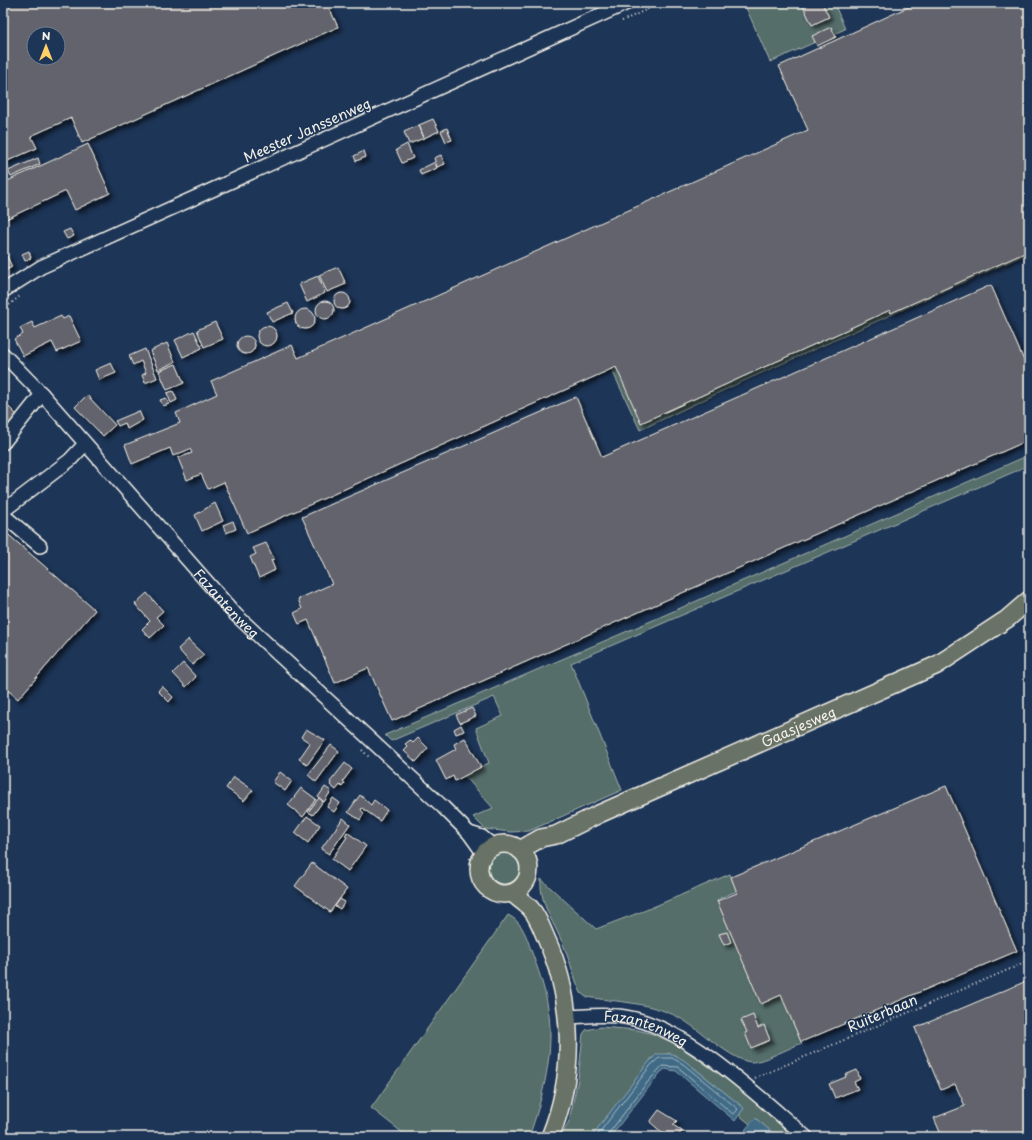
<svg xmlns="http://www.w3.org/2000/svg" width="1032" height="1140" font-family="'Playpen Sans',sans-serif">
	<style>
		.green { fill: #556e6b; stroke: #a4b0aa }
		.water { fill: #406b86; stroke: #88a1ad }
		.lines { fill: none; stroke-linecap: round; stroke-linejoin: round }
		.shore { stroke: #acbbc1; stroke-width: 1 }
		.building { fill: #62646c; stroke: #f4f1e8; fill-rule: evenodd; filter: url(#shadow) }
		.minor-casing { stroke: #f4f1e8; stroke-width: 16 }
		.major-casing { stroke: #f4f1e8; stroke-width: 20 }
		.path { stroke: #f4f1e8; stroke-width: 2; stroke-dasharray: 1 3; stroke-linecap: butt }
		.minor { stroke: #1d3557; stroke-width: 13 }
		.major { stroke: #687266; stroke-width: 17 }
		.labels { text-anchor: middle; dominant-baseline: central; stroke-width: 3; stroke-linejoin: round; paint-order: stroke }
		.street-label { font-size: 14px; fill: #f4f1e8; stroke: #1d3557 }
	</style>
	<defs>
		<filter id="shadow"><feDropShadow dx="3.5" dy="3.5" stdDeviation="2" flood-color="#0009"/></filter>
	</defs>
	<rect width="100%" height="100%" fill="#1d3557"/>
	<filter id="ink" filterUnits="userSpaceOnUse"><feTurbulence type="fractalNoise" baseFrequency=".025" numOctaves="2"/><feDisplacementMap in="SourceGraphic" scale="8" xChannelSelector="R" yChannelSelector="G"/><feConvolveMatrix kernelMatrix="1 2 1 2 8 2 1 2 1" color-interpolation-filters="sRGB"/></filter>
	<g filter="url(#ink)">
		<path class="green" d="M744,3h90l11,26 -75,33z
			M1029,241v12l-292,131 -97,46 -29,-62z
			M1029,455v10l-13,6 -445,192 51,127 -93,41 -18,1 -26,-3 -12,-12 20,-9 -30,-34 26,-11 -13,-35 27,-12 -9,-19 -103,44 -6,-6 266,-114z
			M488 868a16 16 0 1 1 32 0a16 16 0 1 1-32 0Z
			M730,874l7,17 -17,7 43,103 19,-7 20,49c-11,4 -41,20 -51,19 -19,-1 -54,-35 -73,-45 -29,-15 -61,-15 -92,-20l-5,-4c-6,-12 -9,-26 -14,-38 -8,-26 -28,-48 -26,-76l55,50 50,-19z
			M508,915c14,6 19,23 23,35 7,19 14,38 17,58 7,43 -5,89 -19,129h-121l-37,-29z
			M601,1027l36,3 16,4 23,10 55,38 68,55h-21l-23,-19 -5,6 -11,-9 5,-7 -51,-41 -23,-14 -18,5 -61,79h-30l8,-16 9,-42 5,-45 3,-4z"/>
		<path class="water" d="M657,1054h16l12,7 59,47 -9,13 -59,-50 -11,-2 -5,4 -50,64h-19l57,-74z
			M755,1118l23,19h-25l-8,-7z"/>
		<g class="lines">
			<path class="shore" d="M596,1137l55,-72 8,-7h13l11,6 55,45 -3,4 -2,1 -55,-47 -16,-1 -16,18 -37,49 -1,4"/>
		</g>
		<path class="building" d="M3,3h324l11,24 -256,116 -11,-25 -40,18 6,12 -34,15zM34,34h24v24h-24z
			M811,3h11l7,14 -17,8 -9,-19z
			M917,3h112v248l-138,62 -1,-3 -249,113 -25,-56 -369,166 -23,-51 -16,7 -7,-15 -14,6 -9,-22 14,-5 -2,-4 -17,7 -3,-8 -38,16 -7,-19 55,-22 -4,-10 41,-19 -6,-13 81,-36 6,13 510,-228 -29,-64z
			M831,27l5,10 -19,9 -5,-10z
			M433,119l6,12 -15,7 -5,-13z
			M419,125l5,13 -15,6 -5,-12z
			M447,128l5,12 -6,2 -5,-11z
			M88,144l22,49 -35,17 -9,-19 -62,29 -1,-37z
			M407,144l6,14 -11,5 -6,-13z
			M364,151l2,6 -10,4 -2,-5z
			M441,155l4,9 -8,3 -3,-9z
			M38,158l2,6 -29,13 -3,-6z
			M435,162l2,6 -16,7 -2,-5z
			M70,229l4,7 -7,3 -4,-7z
			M29,251l2,7 -6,3 -3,-7z
			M6,254l6,13 -8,4 -1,-16z
			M338,267l8,17 -19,8 -8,-17z
			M318,276l7,17 -18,9 -8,-18z
			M991,285l38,87v68l-637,281 -24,-53 -33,15 -27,-63 -9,4 -5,-11 8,-4 -4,-10 34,-15 -30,-67 274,-120 26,60z
			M334 301a8 8 0 1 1 16 0a8 8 0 1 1-16 0Z
			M316 310a9 9 0 1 1 18 0a9 9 0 1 1-18 0Z
			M288,303l5,10 -21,9 -5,-10z
			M295 319a10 10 0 1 1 20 0a10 10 0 1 1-20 0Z
			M61,316l2,3 6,-3 12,25 -24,11 -5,-10 -29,14 -9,-17 9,-5 -3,-6 12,-6 3,6z
			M215,322l8,17 -19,8 -7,-17z
			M257 336a10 10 0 1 1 20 0a10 10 0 1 1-20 0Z
			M194,331l8,17 -19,9 -8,-17z
			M237 345a9 9 0 1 1 18 0a9 9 0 1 1-18 0Z
			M167,343l8,19 -17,8 -8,-19z
			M145,349l12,29 -12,5 -3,-8 4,-2 -5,-12 -8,4 -4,-9z
			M111,363l5,10 -17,7 -4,-10z
			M176,364l8,19 -17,7 -8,-19z
			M173,391l4,9 -6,3 -4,-10z
			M87,395l28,30 -12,11 -28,-29z
			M166,398l3,6 -6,2 -3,-6z
			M3,401l15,15 -15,14z
			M139,411l4,9 -16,9 -2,-6 -7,3 -3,-5z
			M215,503l8,18 -21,10 -7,-16z
			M233,521l3,8 -10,4 -3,-8z
			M3,530l92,80 -77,89 -15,-13z
			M266,543l8,16 -3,1 4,10 -16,8 -9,-21 6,-3 -3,-6z
			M147,593l16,18 -7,6 8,8 -14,13 -8,-9 8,-8 -15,-17z
			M189,639l-1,1 16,15 -12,10 -14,-16z
			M183,663l13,14 -10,10 -13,-14z
			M162,686l11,11 -4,5 -11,-11z
			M472,708l4,8 -16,7 -4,-8z
			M461,725l3,6 -8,3 -2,-5z
			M306,729l19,11 -18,25 -8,-6 11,-16 -9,-6z
			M418,738l10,10 -12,14 -12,-11 4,-4 -3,-3 5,-4 3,3z
			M465,738l16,29 -26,14 -2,-5 -7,4 -10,-20 20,-11 -2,-5z
			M331,745l8,6 -23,31 -8,-7z
			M345,763l7,6 -9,12 2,2 -3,4 -2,-2 -4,5 -6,-5 1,-2 -1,-1z
			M280,772l12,9 -7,10 -12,-9z
			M234,777l19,13 -9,11 -18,-13z
			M946,786l71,165 -216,91 -20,-47 -20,9 -44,-103 20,-8 -6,-16z
			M325,787l6,4 -7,11 -6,-5z
			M301,788l15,11 -13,18 -15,-12z
			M360,795l11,10 3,-5 13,10 -7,11 -18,-13 -1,2 3,3 -4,7 -12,-8z
			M319,798l4,3 -10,14 -5,-3z
			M333,798l7,5 -6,9 -7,-5z
			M307,816l13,9 -12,18 -13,-10z
			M343,818l7,6 -21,30 -8,-5z
			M347,832l19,14 -18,25 -16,-12 15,-22 -2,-1z
			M312,863l35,26 -17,23 -35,-26z
			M340,899l5,3 -5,7 -5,-3z
			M727,932l4,10 -7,3 -5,-11z
			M1029,980v157h-87l-8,-19 31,-12 -10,-22 -14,6 -26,-62z
			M753,1015l5,13 6,-3 6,15 -19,8 -6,-15 2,-1 -6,-12z
			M857,1070l3,9 -6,3 4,7 -23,9 -6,-14 17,-7 -1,-2z
			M659,1110l18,11 -4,4 9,6 -5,6h-6l-4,-3 -1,2 -16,-14z"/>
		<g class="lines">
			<g class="minor-casing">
				<g id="minor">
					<path d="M3,291l38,-24 586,-264"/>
					<path id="s1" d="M3,354l39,40 194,221 207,192 26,26 15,21"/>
					<path d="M3,443l39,-49"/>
					<path d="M3,511l67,-51 15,-16"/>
					<path d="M3,515l37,31"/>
					<path d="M469,833l13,4 11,9"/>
					<path id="s2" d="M567,1017c20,-1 39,-3 58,0 61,9 134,80 181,120"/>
				</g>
			</g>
			<g class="major-casing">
				<g id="major">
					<circle cx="504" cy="869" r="25"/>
					<path id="s3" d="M520,850l21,-12 15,-3 43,-21 338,-149 70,-46 22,-19"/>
					<path d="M513,893c5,6 14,11 18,16 7,8 11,20 15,29 28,62 30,136 4,199"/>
				</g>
			</g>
			<path class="path" d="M622,21l39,-18
				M3,310l17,-14
				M362,750l8,8
				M470,858c2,25 4,37 31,45
				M755,1078l274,-117"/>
			<use href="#minor" class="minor"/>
			<use href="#major" class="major"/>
		</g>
	</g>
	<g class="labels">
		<g class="street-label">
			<text transform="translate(307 130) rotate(-24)">Meester Janssenweg</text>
			<text stroke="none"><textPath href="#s1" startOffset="335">Fazantenweg</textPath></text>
			<text stroke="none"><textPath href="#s3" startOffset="305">Gaasjesweg</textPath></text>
			<text transform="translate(882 1013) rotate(-23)">Ruiterbaan</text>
			<text stroke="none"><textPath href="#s2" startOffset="81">Fazantenweg</textPath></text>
		</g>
	</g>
	<rect width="1032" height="1140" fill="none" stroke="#1d3557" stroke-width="16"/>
	<rect x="8" y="8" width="1016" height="1124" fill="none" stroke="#f4f1e8" stroke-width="1.5" filter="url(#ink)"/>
	<g transform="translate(46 46)"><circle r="19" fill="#1d3557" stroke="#738091"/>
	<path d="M0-3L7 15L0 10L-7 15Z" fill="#ffd166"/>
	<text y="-6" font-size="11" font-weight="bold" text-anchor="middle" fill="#f4f1e8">N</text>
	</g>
</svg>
